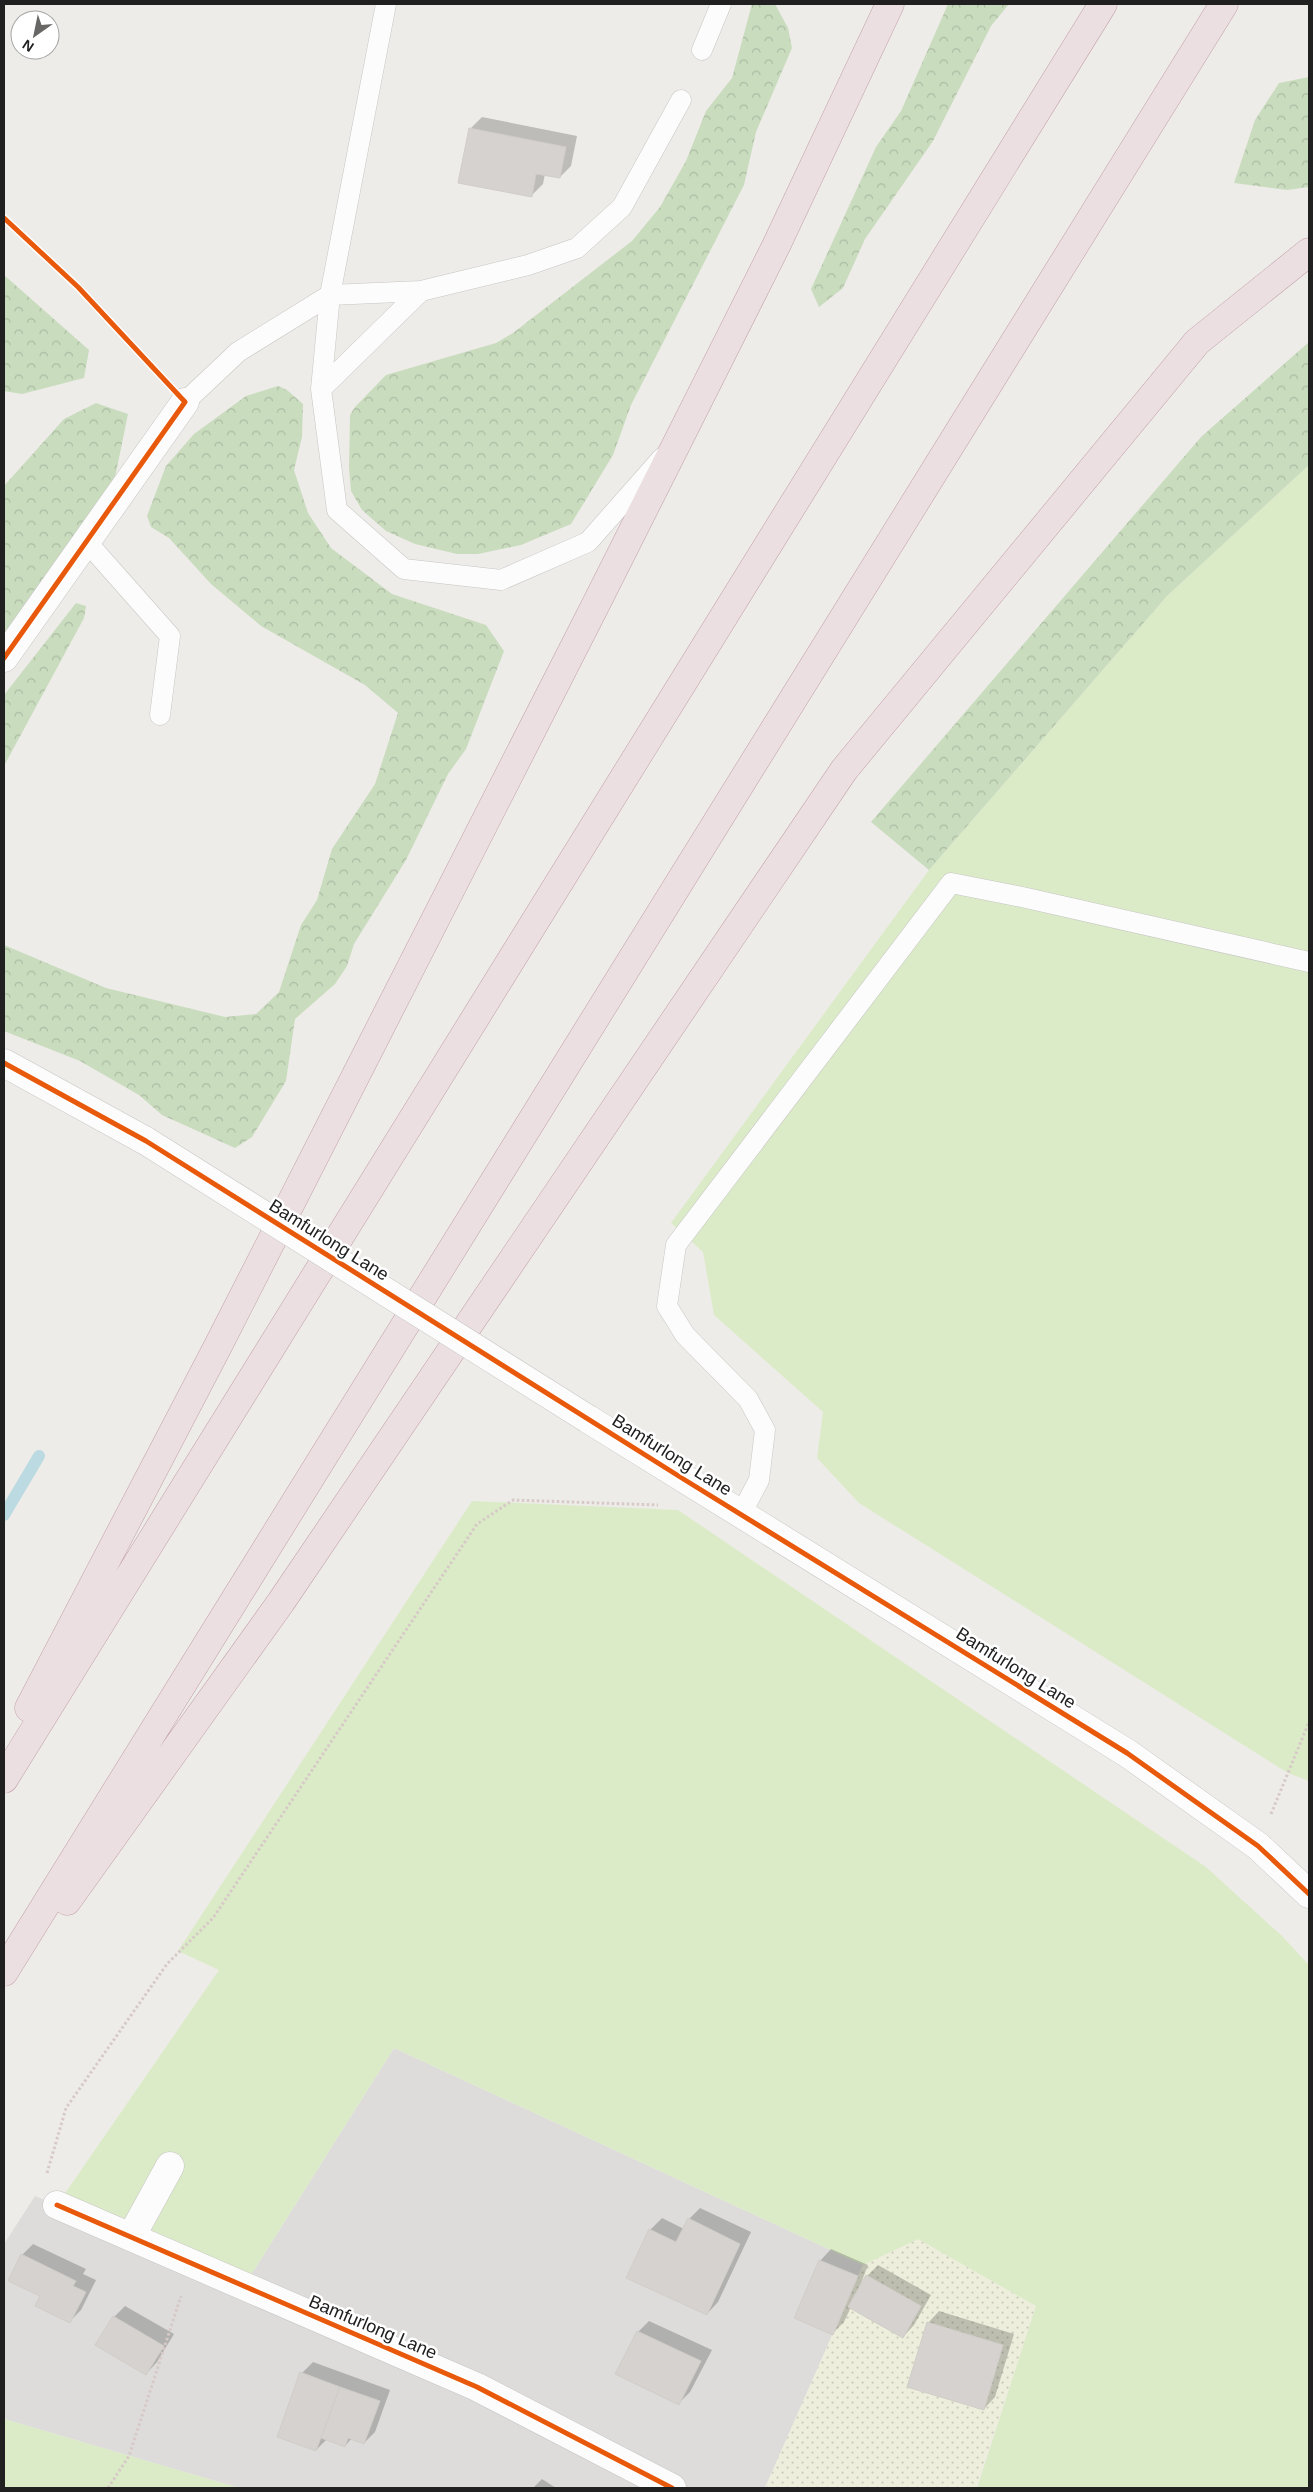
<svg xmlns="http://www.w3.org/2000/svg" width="1313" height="2492" font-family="Helvetica,sans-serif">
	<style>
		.residential { fill: #dddcda }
		.farmland { fill: url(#farmland-dots) }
		.grass { fill: #dbebc7 }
		.forest { fill: url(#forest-crowns) }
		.shadow { fill: #0003 }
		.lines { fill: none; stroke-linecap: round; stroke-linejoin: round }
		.stream { stroke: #bcdae1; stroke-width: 12 }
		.building { fill: #d5d2cf; stroke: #d1cdc9 }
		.service-casing { stroke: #c7c6c4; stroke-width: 21 }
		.minor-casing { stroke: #c7c6c4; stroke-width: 29 }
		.tertiary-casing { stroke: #c7c6c4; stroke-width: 29 }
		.motorway-casing { stroke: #c3a0aa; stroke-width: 29 }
		.path { stroke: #d7c9c7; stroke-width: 3; stroke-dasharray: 2.5 2.5; stroke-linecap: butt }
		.service { stroke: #fcfcfc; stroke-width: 20 }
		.minor { stroke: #fcfcfc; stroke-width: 28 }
		.tertiary { stroke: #fcfcfc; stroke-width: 28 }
		.motorway { stroke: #ebdfe1; stroke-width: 28 }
		.tertiary-bridge-casing { stroke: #c7c6c4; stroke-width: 29; stroke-linecap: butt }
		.tertiary-bridge { stroke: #fcfcfc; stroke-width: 28 }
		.cycleway-casing { stroke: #fff; stroke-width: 8 }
		.cycleway { stroke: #e8590c; stroke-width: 5 }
		.labels { text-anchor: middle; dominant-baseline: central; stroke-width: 5; stroke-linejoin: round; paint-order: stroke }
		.street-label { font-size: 18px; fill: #202020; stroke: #fff }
	</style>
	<defs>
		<pattern id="farmland-dots" width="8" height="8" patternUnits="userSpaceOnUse" patternTransform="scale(1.25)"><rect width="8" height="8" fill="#edeedb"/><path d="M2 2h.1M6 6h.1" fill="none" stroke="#cbccbc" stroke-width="1.8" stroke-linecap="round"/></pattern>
		<pattern id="forest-crowns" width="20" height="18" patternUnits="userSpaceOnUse" patternTransform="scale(1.25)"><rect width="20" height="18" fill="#c9dcbe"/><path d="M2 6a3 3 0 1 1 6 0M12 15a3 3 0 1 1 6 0" fill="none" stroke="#acbca3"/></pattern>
	</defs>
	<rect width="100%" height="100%" fill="#eeece8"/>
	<path class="residential" d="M394,2048l469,217 -98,223h-526l-235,-69v-175l31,-48 209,90z"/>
	<path class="farmland" d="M918,2239l118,67 -60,182h-211l98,-223z"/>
	<path class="grass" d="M1309,465v1316l-21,-8 -429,-270 -42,-45 6,-46 -109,-97 -11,-63 -32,-29 258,-353 238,-274z
		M472,1501l206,9 528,357 76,69 27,29v523h-332l59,-182 -118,-67 -55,26 -469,-217 -150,238 -187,-81 162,-235 -41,-19z
		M4,2419l235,69h-235z"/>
	<path class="forest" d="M752,4h23l13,24 4,20 -36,84 -12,53 -113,220 -18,50 -42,69 -50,21 -43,9h-21l-42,-10 -29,-13 -24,-21 -11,-19 -2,-23 1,-53 5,-8 31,-32 110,-32 17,-10 119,-92 28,-34 26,-46 20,-50 26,-33z
		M948,4h61l-18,22 -58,115 -68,98 -22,49 -24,19 -8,-18 65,-142 25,-36z
		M1309,77v110l-22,3 -53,-7 21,-63 24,-37z
		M4,275l85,75 -5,28 -62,16 -18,-3z
		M1309,342v123l-142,131 -238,274 -58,-48 330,-385z
		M278,386l9,4 16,14 -1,33 -8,33 14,43 23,35 61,46 94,31 18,26 -38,98 -18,25 -42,86 -52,84 -7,22 -12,18 -40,35 -9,62 -34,56 -17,11 -73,-33 -23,-20 -59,-34 -76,-30v-86l102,43 119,29 31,-3 23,-22 22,-67 16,-25 15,-51 43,-65 23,-71 -33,-28 -104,-59 -50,-42 -42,-46 -18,-11 -4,-11 19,-50 28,-32 52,-38z
		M96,403l32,11 -16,78 -108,144v-150l60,-67z
		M76,603l10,3 -2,12 -80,148v-71z"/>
	<path class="shadow" d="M482,117l95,19 -6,30 -11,11 -15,-3 -2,10 -12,12 -61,-67z
		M700,2208l51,24 -33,70 -11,12 -57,-84 12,-12 22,11 5,-10z
		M33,2244l53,25 -3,5 13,6 -15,30 -11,11 -28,-26 -20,-40z
		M831,2249l37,16 -8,21h1l6,-10 11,-11 53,30 -17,30 -11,12 -52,-30 -7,15 -11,11 -13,-72z
		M125,2306l49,28 -17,28 -11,12 -32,-57z
		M939,2311l75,23 -19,63 -11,12 -56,-86z
		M649,2321l63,29 -22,42 -11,11 -41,-71z
		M313,2362l77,28 -15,42 -11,11 -12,-5 -7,8 -18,-7 -11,11 -14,-77z
		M542,2479l14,9h-23z"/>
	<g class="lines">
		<path class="stream" d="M4,1515l35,-59"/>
	</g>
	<path class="building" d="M469,128l97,19 -6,31 -24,-4 -4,23 -74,-14z
		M688,2218l52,26 -33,71 -81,-37 23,-49 27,13z
		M21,2254l55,27 -3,5 13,6 -16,31 -35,-17 5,-10 -32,-15z
		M819,2260l39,16 -25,59 -39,-17z
		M866,2275l55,31 -18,32 -55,-31z
		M113,2316l51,30 -18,29 -51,-30z
		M927,2322l76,23 -19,65 -77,-23z
		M637,2331l64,30 -22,44 -64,-31z
		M300,2372l40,15 -24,64 -39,-14z
		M340,2387l40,14 -16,43 -16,-6 -3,9 -24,-9z"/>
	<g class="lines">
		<g class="service-casing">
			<path id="service" d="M386,4l-56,291 -9,94 16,121 67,59 97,11 87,-38 74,-84
				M702,50l19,-46
				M321,389l100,-98 107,-26 49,-17 45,-41 59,-107
				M185,402l53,-50 92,-57 91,-4
				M86,541l84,95 -10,79
				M741,1514l18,-34 6,-50 -17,-31 -63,-64 -18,-29 9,-61 275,-362 71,14 287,65"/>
		</g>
		<g class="minor-casing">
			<path id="minor" d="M4,658l181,-256
				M57,2205l420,182 195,101
				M131,2237l39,-71"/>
		</g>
		<g class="tertiary-casing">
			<path id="tertiary" d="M4,1063l142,78
				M588,1419l539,334 131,93 51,48"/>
		</g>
		<g class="motorway-casing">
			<path id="motorway" d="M29,1708l189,-362 376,-738 182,-362 114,-242
				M4,1779l1099,-1775
				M67,1901l214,-299 563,-832 353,-428 112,-90
				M4,1972l1220,-1968"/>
		</g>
		<path class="path" d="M1271,1814l38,-92
			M47,2173l19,-65 101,-144 46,-46 264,-394 36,-24 145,5
			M108,2488l21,-32 52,-160"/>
		<use href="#service" class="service"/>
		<use href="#minor" class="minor"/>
		<use href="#tertiary" class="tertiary"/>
		<use href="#motorway" class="motorway"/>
		<g class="tertiary-bridge-casing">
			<path id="tertiary-bridge" d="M146,1141l442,278"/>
		</g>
		<use href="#tertiary-bridge" class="tertiary-bridge"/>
		<g class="cycleway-casing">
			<path id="cycleway" d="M4,218l74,69 107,115 -181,256
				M4,1063l142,78 539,339 442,273 131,93 51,48
				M57,2205l420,182 195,101"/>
		</g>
		<use href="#cycleway" class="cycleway"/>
	</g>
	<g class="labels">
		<g class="street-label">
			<text transform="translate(329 1240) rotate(32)">Bamfurlong Lane</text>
			<text transform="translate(672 1455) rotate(32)">Bamfurlong Lane</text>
			<text transform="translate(1016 1668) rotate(32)">Bamfurlong Lane</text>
			<text transform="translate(373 2327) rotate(23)">Bamfurlong Lane</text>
		</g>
	</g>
	<rect width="1313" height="2492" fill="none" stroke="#202020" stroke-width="10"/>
	<g transform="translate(35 35) rotate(213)"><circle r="24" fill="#ffffff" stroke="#a6a6a6"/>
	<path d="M0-4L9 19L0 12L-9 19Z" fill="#686766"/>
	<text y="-8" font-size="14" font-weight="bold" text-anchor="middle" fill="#202020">N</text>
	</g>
</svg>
